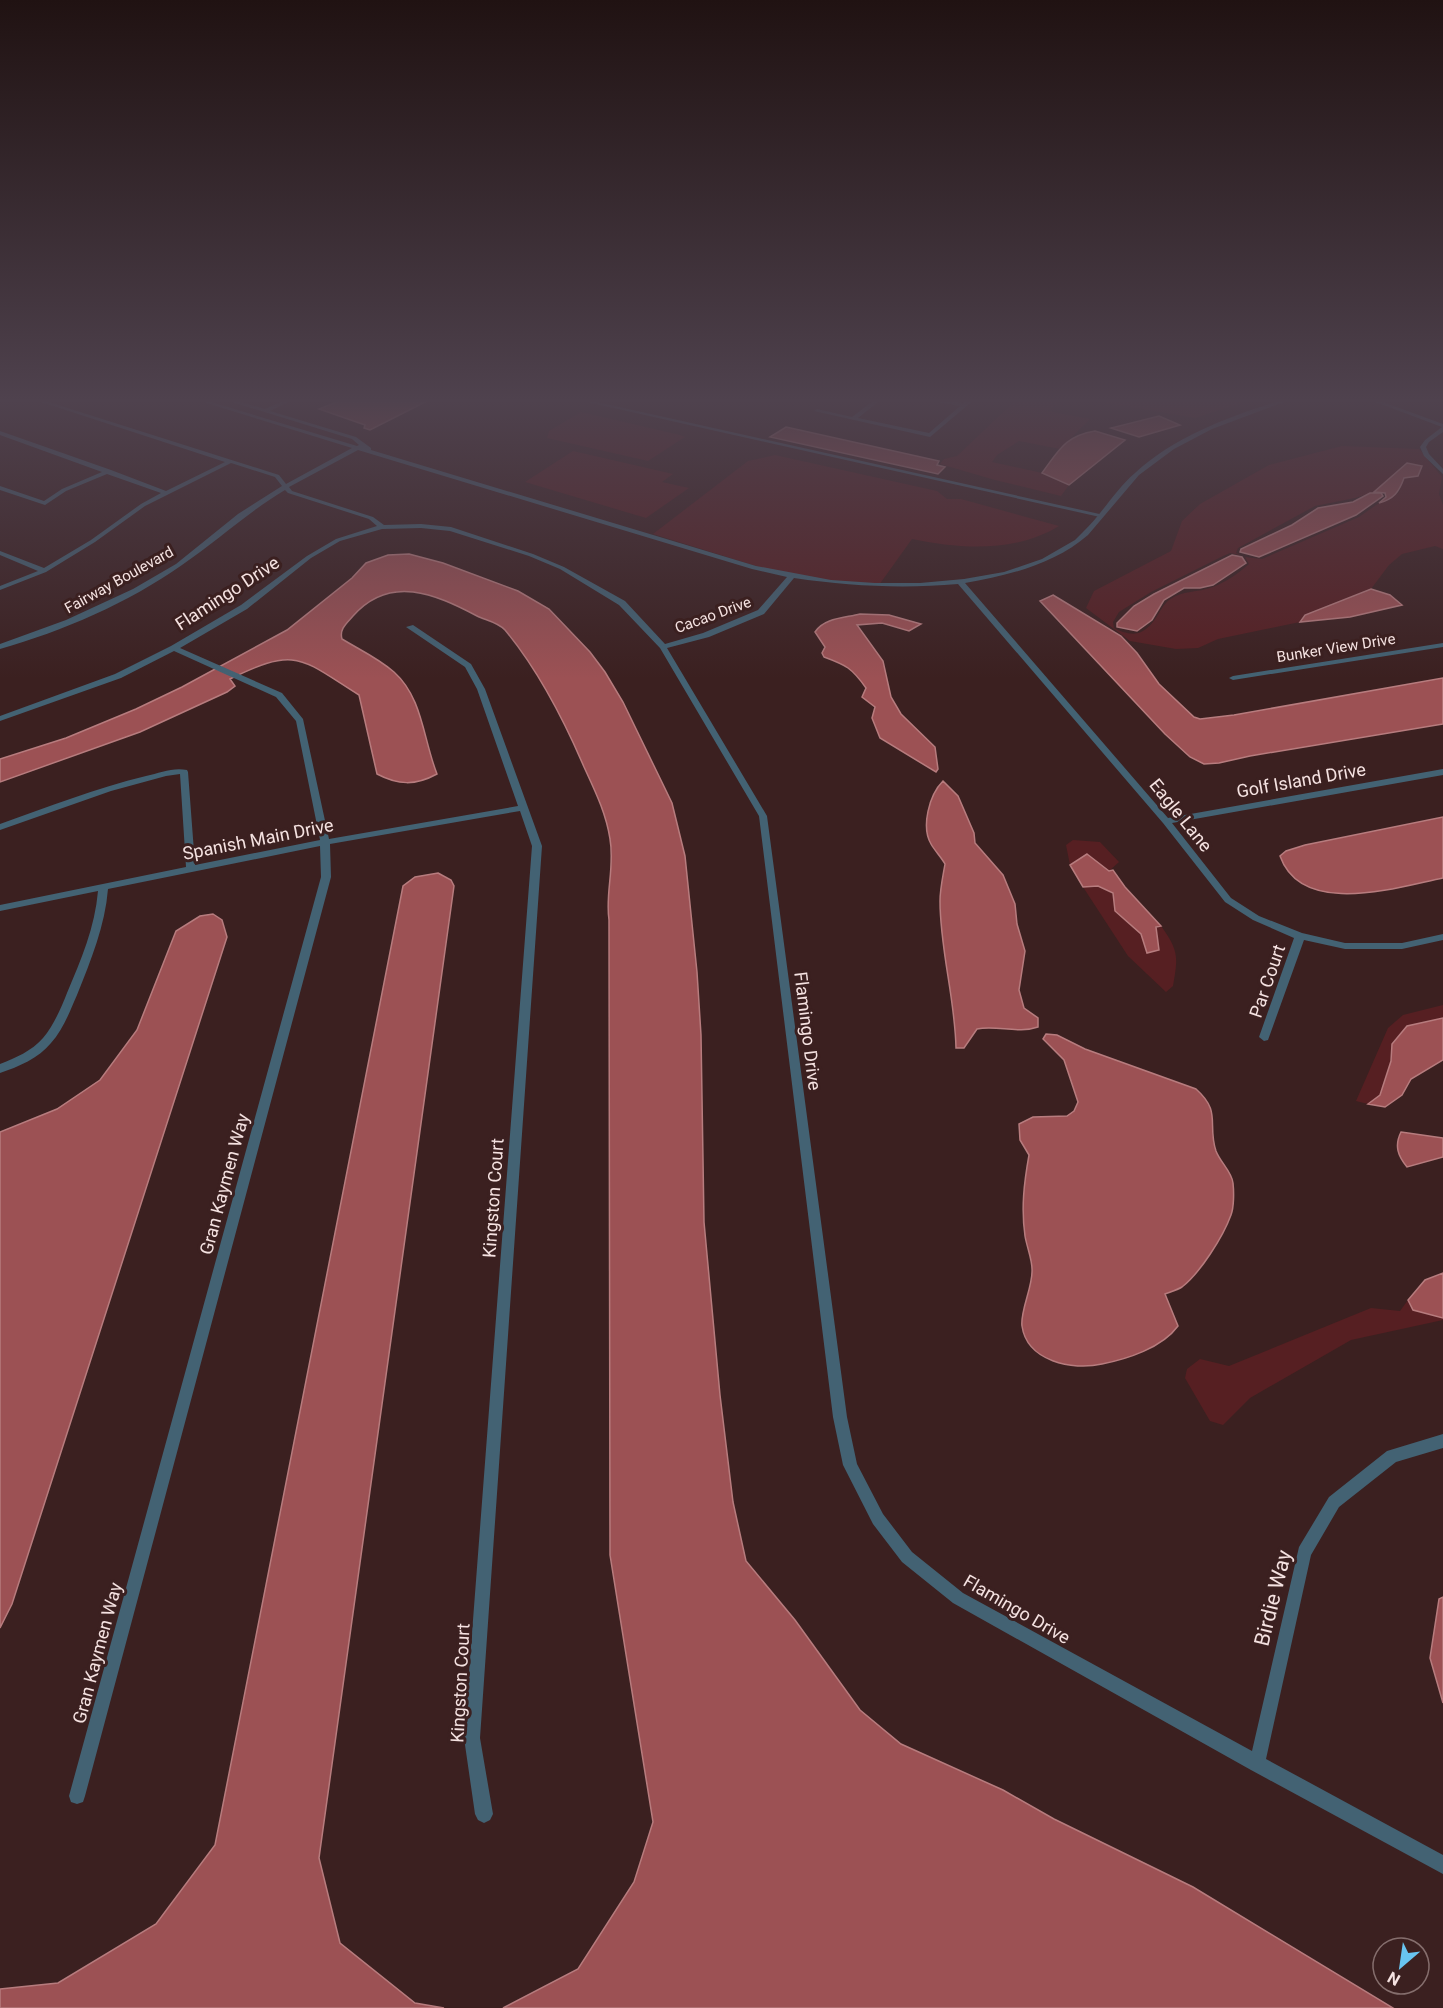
<svg xmlns="http://www.w3.org/2000/svg" width="1443" height="2008" font-family="Roboto,sans-serif">
	<style>
		.green { fill: #561f22; fill-rule: evenodd }
		.water { fill: #9c5154; stroke: #b77c7e; stroke-width: 1.5 }
		.lines { fill: none; stroke-linecap: round; stroke-linejoin: round }
		.minor { fill: #436273; fill-rule: evenodd }
		.tertiary { fill: #436273; fill-rule: evenodd }
		.labels { text-anchor: middle; dominant-baseline: central; stroke-width: 6; stroke-linejoin: round; paint-order: stroke }
		.far-street-label { font-size: 15px; fill: #f5e2e1; stroke: #3b2020 }
		.street-label { font-size: 18px; fill: #f5e2e1; stroke: #3b2020 }
		.near-street-label { font-size: 21px; fill: #f5e2e1; stroke: #3b2020 }
	</style>
	<rect width="100%" height="100%" fill="#3b2020"/>
	<path class="green" d="M1007,398h58l-17,13 42,8 -30,30 -41,-8 -22,14 -5,7 55,12 22,11 -8,11 -66,-16 -55,-16 4,-5 13,-3 59,-56z
		M1078,398h179l-62,20z
		M581,412l99,23 5,2 -37,24 -101,-23 2,-7z
		M1342,446l77,3 23,28 -3,17 4,11v44l-8,-3 -33,8 -13,11 -18,24 -66,26 -5,7 -82,17 -20,9 -22,1 -46,-8 -44,-33 8,-17 77,-40 11,-30 18,-17 69,-39zM1422,470l-18,8 -5,14 -10,8 -10,3 -20,14 -97,42 -17,-2 4,7c-10,9 -23,18 -36,23 -16,6 -30,3 -44,13 -11,9 -12,24 -28,32 -8,4 -20,0 -27,-4l-1,-6 6,-10 32,-20 72,-36 7,-3 11,2 -5,-2 2,-5 77,-42 40,-8 19,-6 11,-9z
		M573,451l100,23 -11,8 27,6 -43,30 -121,-36z
		M775,455l162,36 10,8h14l98,27c-44,27 -99,23 -147,13l-33,46 -88,-8 -138,-43 95,-73z
		M1073,840l27,2 19,20 -10,9 -29,-13 -10,7 -4,-20z
		M1098,886l15,8 3,17 25,23 20,-8c18,25 17,31 12,60l-7,6 -38,-36 -45,-69z
		M1443,1005v13l-36,8 -15,18 -1,17 -11,34 -12,9 -12,-3 32,-73 15,-13z
		M1408,1300l6,10 29,8v2l-92,20 -101,58 -27,27 -13,-4 -25,-43 2,-9 13,-10 29,7 142,-58 29,3z"/>
	<path class="water" d="M347,398h86l-63,32 -6,-2 1,-3 -46,-16z
		M1159,416l21,9 -41,12 -28,-9z
		M786,427l153,34 -2,4 8,2 -7,7 -168,-37z
		M1095,431l30,9 -56,45 -27,-12c17,-23 23,-37 53,-42z
		M1407,463l15,3 -4,10 -14,2c-5,14 -10,21 -25,25l7,-6 -1,-4 -11,-1z
		M1370,493h11l2,3 -27,19 -97,42 -19,-5 1,-3 51,-24 26,-17 35,-6z
		M409,554l34,9 75,28 31,18 41,43 15,20 18,30 49,101 13,53 12,116 4,63 3,187 16,173 13,107 13,59 49,59 65,90 41,34 102,46 51,29 139,68 200,121h-890l75,-39 56,-87 19,-60 -43,-267 -1,-635c-4,-26 6,-53 1,-81 -4,-26 -15,-48 -26,-72 -21,-49 -45,-96 -79,-137 -7,-8 -20,-10 -28,-14 -42,-22 -87,-42 -124,0 -6,7 -14,13 -11,23 18,11 36,19 52,33 29,26 29,67 43,102 -22,12 -39,11 -60,0l-18,-79c-59,-37 -62,-49 -129,-16l5,7 -8,6 -87,40 -140,50v-23l66,-21 70,-29 46,-22 105,-57 65,-52 14,-15 22,-8z
		M1232,555l10,2 4,6 -33,22 -13,3h-16l-20,12 -12,20 -15,11 -20,-4v-4l17,-17 20,-12z
		M1371,589l19,6 12,10 -52,12 -50,5 5,-7z
		M1053,595l68,41 16,17 22,31 35,33 6,2 34,-4 209,-37v46l-193,32 -31,7 -15,1 -14,-7 -25,-23 -125,-133z
		M860,614l29,1 32,9 -12,7 -27,-8 -25,2 26,36 8,36 10,17 34,33 3,22 -2,3 -56,-34 -8,-20 3,-11 -13,-10 4,-9c-14,-20 -20,-23 -42,-31l-2,-4 3,-6 -10,-15c9,-14 29,-14 45,-18z
		M943,781l15,15 16,37 1,10 28,32 12,29 2,20 8,27 -6,39 5,18 14,10v9c-20,7 -41,-2 -61,2l-13,19h-8c-1,-50 -16,-98 -16,-147 0,-12 3,-25 5,-37 -4,-7 -10,-13 -14,-20 -10,-17 -2,-49 12,-63z
		M1443,817v61c-45,9 -141,40 -163,-22l6,-5 19,-6z
		M1087,854l22,17 4,-1 12,17 36,39 -5,1 3,23 -12,3 -6,-19 -26,-23 -2,-18 -15,-7 -15,1 -13,-22z
		M438,873l13,7 3,6 -135,972 21,85 75,60 29,5h-444v-19l58,-6 98,-59 59,-79 188,-959 12,-9z
		M213,914l9,6 5,17 -215,667 -12,24v-496l57,-23 43,-29 37,-50 39,-99 24,-15z
		M1443,1018v42l-32,19 -9,16 -17,12 -17,-3 12,-9 11,-34 1,-17 15,-18z
		M1046,1034l11,1 28,14 111,40c26,23 11,35 20,62 4,11 16,21 17,32 1,9 1,24 -2,32 -8,22 -31,58 -49,72 -5,3 -12,5 -17,7l13,32c-16,22 -51,33 -76,38 -30,7 -75,-3 -80,-38 -2,-14 10,-38 10,-54 1,-11 -5,-24 -7,-36 -4,-28 -1,-53 4,-81l-9,-15 -1,-16 14,-7 34,-1 7,-5 4,-9 -14,-42 -21,-21z
		M1401,1132l42,6v19l-36,10c-9,-11 -13,-21 -6,-35z
		M1443,1273v45l-30,-8 -5,-10 17,-20z
		M1443,1597v106l-13,-45 9,-59z"/>
	<g class="lines">
		<path class="minor" d="M29,398h7l243,77 7,9 66,-36 -162,-50h8l159,48 2,-1 -7,-6 -133,-41h8l38,11 24,-11h7l-26,13 86,26 15,11v2l385,116 75,14 44,3h45l44,-4 40,-7 38,-13 33,-19 8,-8c19,-18 32,-42 52,-59 43,-39 99,-58 153,-75h7l-83,31 -38,20 -35,26 -51,60c-35,30 -79,40 -123,48l203,235 275,-49v6l-271,48 59,75 28,18 43,17 43,10h57l41,-9v6l-41,9h-57l-41,-9 -36,100 -4,1 -5,-4 35,-99 -41,-18 -28,-18 -62,-79 -205,-239c-56,5 -109,2 -164,-6l-30,36 -55,23 -42,11 100,168 80,601 10,47 26,50 29,38 51,41 289,158 47,-204 30,-50 58,-46 56,-17v14l-47,14 -57,45 -28,48 -45,204 177,96v19l-192,-104 -298,-167 -51,-41 -29,-38 -30,-59 -10,-48 -74,-601 -99,-168 -41,-43 -59,-36 -31,-13 -79,-25 -29,-3 -39,1 -42,12 -29,17 -64,51 -67,39 102,45 21,26 26,120 189,-33 -41,-117 -12,-22 -59,-40 7,-2 58,39 14,25 57,157 -62,892 13,76 -3,6 -6,3 -6,-3 -3,-6 -11,-76 68,-892 -12,-35 -190,33 1,33 -246,919 -2,6 -6,2 -6,-2 -2,-6 252,-919 -1,-31 -212,43c-3,37 -17,71 -31,106 -7,16 -14,35 -26,48 -12,15 -33,24 -51,30v-9c15,-6 32,-13 43,-26 11,-13 18,-30 24,-45 14,-33 28,-66 31,-102l-98,20v-6l186,-38 -6,-93 -14,2 -55,15 -111,39v-6c48,-17 96,-36 146,-48 14,-3 27,-9 41,-6l1,2 7,93 125,-25 -24,-119 -20,-24 -102,-46 -53,27 -121,43v-5l115,-42 56,-28 70,-41 66,-49 29,-17 41,-13 -8,-7 -81,-26 -3,-3c-37,22 -68,51 -103,75 -54,38 -119,66 -182,84v-5l66,-24 67,-31 43,-25 62,-50 44,-28 -7,-9 -44,-14 -86,43 -50,36 -49,30 -46,18v-4l38,-15 -38,-16v-4l44,17 47,-28 50,-36 20,-11 -54,-19 -41,17 -21,14 -45,-15v-4l44,15 18,-12 40,-17 -102,-37v-4l111,39 55,21 59,-29zM358,450l394,119 35,8 -29,33 -55,23 -38,11 -40,-43 -61,-34 -31,-13 -82,-27 -30,-3 -37,1 -11,-8 -81,-26 -3,-4z
			M877,398h6l-25,20 71,15 31,-27 -34,-6 -3,-2 41,5 6,-5h6l-46,39 -116,-26 3,-2 35,8z
			M1365,398h7l71,26v8l-14,10 -3,5 3,7 14,15v5l-19,-18 -4,-9 5,-7 17,-13z
			M1443,643v4l-210,33 -4,-2 4,-2z"/>
		<path class="tertiary" d="M569,398h10l525,117 -4,2z"/>
	</g>
	<linearGradient id="sky" x2="0" y2="1"><stop stop-color="#201212"/><stop offset="0.59" stop-color="#4f424e"/><stop offset="1" stop-color="#4f424e" stop-opacity="0"/></linearGradient>
	<rect width="1443" height="679" fill="url(#sky)"/>
	<g class="labels">
		<g class="far-street-label">
			<text transform="translate(119 580) rotate(-29)">Fairway Boulevard</text>
			<text transform="translate(713 615) rotate(-20)">Cacao Drive</text>
			<text transform="translate(1336 648) rotate(-9)">Bunker View Drive</text>
		</g>
		<g class="street-label">
			<text transform="translate(227 593) rotate(-33)">Flamingo Drive</text>
			<text transform="translate(1301 780) rotate(-10)">Golf Island Drive</text>
			<text transform="translate(1181 815) rotate(51)">Eagle Lane</text>
			<text transform="translate(258 839) rotate(-11)">Spanish Main Drive</text>
			<text transform="translate(1267 981) rotate(-71)">Par Court</text>
			<text transform="translate(808 1031) rotate(83)">Flamingo Drive</text>
			<text transform="translate(224 1184) rotate(-75)">Gran Kaymen Way</text>
			<text transform="translate(493 1198) rotate(-86)">Kingston Court</text>
			<text transform="translate(1017 1609) rotate(30)">Flamingo Drive</text>
			<text transform="translate(97 1653) rotate(-75)">Gran Kaymen Way</text>
			<text transform="translate(460 1683) rotate(-87)">Kingston Court</text>
		</g>
		<g class="near-street-label">
			<text transform="translate(1273 1598) rotate(-76)">Birdie Way</text>
		</g>
	</g>
	<g transform="translate(1401 1966) rotate(209)"><circle r="28" fill="#3b2020" stroke="#856e6d" stroke-width="1.5"/>
	<path d="M0-4.5L10 22L0 15L-10 22Z" fill="#68c4f0"/>
	<text y="-9" font-size="16" font-weight="bold" text-anchor="middle" fill="#f5e2e1">N</text>
	</g>
</svg>
